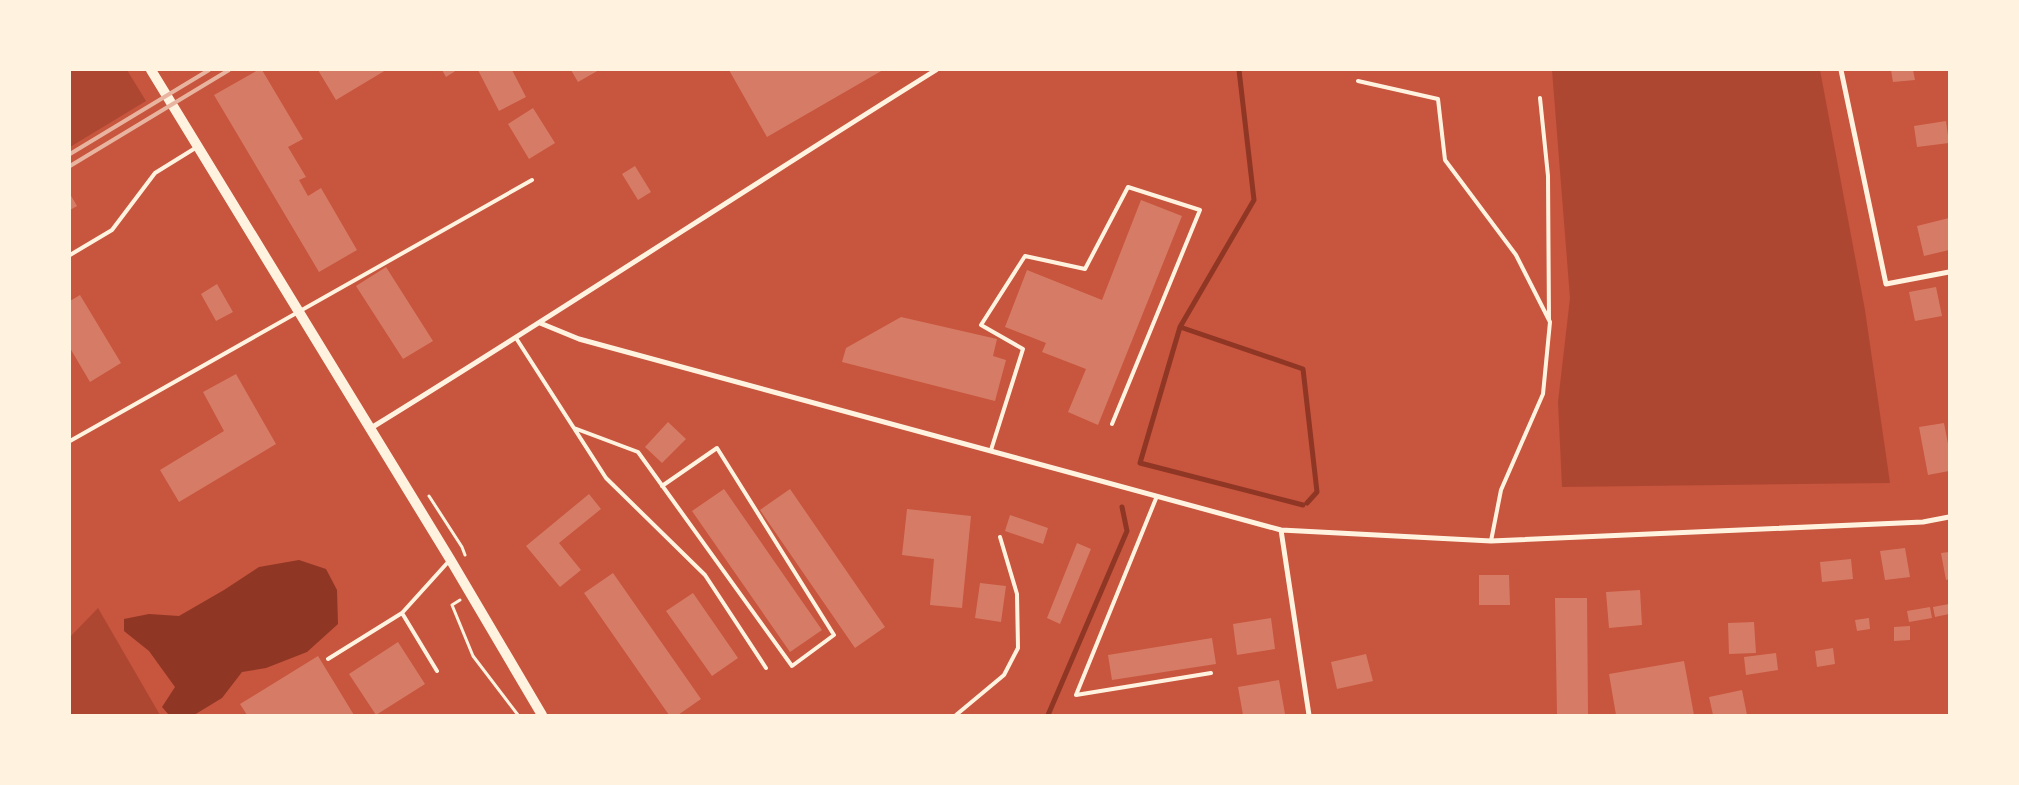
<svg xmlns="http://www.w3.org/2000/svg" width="2019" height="785" font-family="Arial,sans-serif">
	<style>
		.green { fill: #ae4732 }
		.water { fill: #8f3625 }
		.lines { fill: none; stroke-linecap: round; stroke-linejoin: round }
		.stream { stroke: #8f3625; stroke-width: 5 }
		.building { fill: #d67c66 }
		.path { stroke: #fff3e0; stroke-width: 3 }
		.service { stroke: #fff3e0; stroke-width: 4 }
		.minor { stroke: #fff3e0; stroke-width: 5 }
		.secondary { stroke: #fff3e0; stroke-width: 10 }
		.rail { stroke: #e9b49f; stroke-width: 4 }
	</style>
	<rect width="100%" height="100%" fill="#c8553d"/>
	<path class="green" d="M70,70h57l19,31 -76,46z
		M1552,70h268l45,240 25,173 -328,4 -4,-85 12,-104z
		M98,608l62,107h-90v-78z"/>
	<path class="water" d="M299,560l27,9 11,21 1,34 -31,28 -41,16 -24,4 -20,26 -28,17h-25l-7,-8 13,-20 -26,-36 -25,-20v-12l25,-5 30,2 45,-26 35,-23z"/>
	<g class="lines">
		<path class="stream" d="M1239,70l15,130 -74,127 -40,136 163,42
			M1180,327l123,42 14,123 -10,11
			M1048,715l79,-184 -5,-24"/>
	</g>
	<path class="building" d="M258,70h4l41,69 -15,8 18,30 -7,3 9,16 13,-8 36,62 -38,22 -105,-177z
		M318,70h68l-50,30z
		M442,70h15l-11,7z
		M478,70h34l14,27 -27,14z
		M571,70h28l-21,12z
		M729,70h154l-116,67z
		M1891,70h22l2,10 -22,2z
		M533,108l22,35 -26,16 -21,-35z
		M1946,121l3,22 -32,4 -3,-21z
		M635,166l16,26 -13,8 -16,-26z
		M70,194l7,12 -7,4z
		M1141,200l41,16 -84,209 -30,-13 18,-43 -44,-17 4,-9 -41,-16 22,-57 75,30z
		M1949,218v32l-25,6 -7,-30z
		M386,267l47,74 -30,18 -47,-73z
		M217,284l16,28 -17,9 -15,-27z
		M1936,287l6,29 -27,5 -6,-29z
		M80,295l41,68 -31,19 -20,-34v-47z
		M901,317l96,22 -4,17 13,4 -11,41 -153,-39 4,-14z
		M236,374l40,70 -97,58 -19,-32 64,-39 -21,-39z
		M668,422l18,17 -24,24 -17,-16z
		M1944,423l5,26v22l-21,4 -9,-48z
		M724,489l98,141 -32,22 -98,-141z
		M790,489l95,138 -30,21 -95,-138z
		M589,494l12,15 -42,34 22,27 -21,17 -34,-41z
		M907,509l64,7 -9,92 -32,-3 4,-46 -32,-4z
		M1010,515l38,13 -5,16 -38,-13z
		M1077,543l14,6 -31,75 -13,-6z
		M1905,548l5,29 -25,3 -5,-29z
		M1949,552v27l-3,1 -5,-27z
		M1851,559l2,20 -31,3 -2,-20z
		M613,573l88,126 -23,16h-9l-85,-122z
		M1479,575h30l1,30h-31z
		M980,583l26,3 -5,36 -26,-4z
		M1640,590l2,35 -33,3 -3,-36z
		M693,593l45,65 -26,18 -46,-65z
		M1555,598h32l1,117h-31z
		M1949,604v10l-14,3 -2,-10z
		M1930,607l2,11 -23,4 -2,-11z
		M1271,618l4,31 -38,6 -4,-31z
		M1869,618l1,11 -13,2 -2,-11z
		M1754,622l2,31 -27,1 -1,-31z
		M1910,626v14l-16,1v-14z
		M1212,638l4,26 -104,16 -4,-25z
		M398,642l27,42 -49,31 -27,-41z
		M1833,648l2,16 -18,3 -2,-16z
		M1776,653l2,17 -32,5 -2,-18z
		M1366,654l7,27 -36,8 -6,-27z
		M318,656l36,59h-107l-7,-11z
		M1684,661l10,54h-78l-7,-41z
		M1279,680l6,34 -42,1 -5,-28z
		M1742,690l5,25h-34l-4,-18z"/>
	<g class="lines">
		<path class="path" d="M429,496l33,51 3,8
			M460,600l-8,5 21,51 45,59"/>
		<path class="service" d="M1358,81l80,18 7,61 71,95 34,67 -7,72 -42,96 -10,51
			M1540,98l8,78 1,144
			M70,255l42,-25 43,-57 42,-26
			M516,338l90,140 99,97 61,93
			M574,428l64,24 154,214 42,-31 -117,-187 -55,38
			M70,441l462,-261
			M991,450l32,-101 -42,-24 44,-69 60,13 43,-82 72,23 -88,214
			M1157,496l-81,199 135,-22
			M328,659l74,-46
			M437,671l-35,-58 47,-52
			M956,715l48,-40 14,-27 -1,-54 -17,-57"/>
		<path class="minor" d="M1841,70l45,214 63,-12
			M540,323l39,16 702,191 210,11 432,-19 26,-5
			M371,428c190,-117 376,-240 565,-358
			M1281,530l28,185"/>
		<path class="secondary" d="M151,70l299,489 92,156"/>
		<path class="rail" d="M70,154l139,-84
			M70,166l159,-96"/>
	</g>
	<rect width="2019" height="785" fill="none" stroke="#fff3e0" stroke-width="142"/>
</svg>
